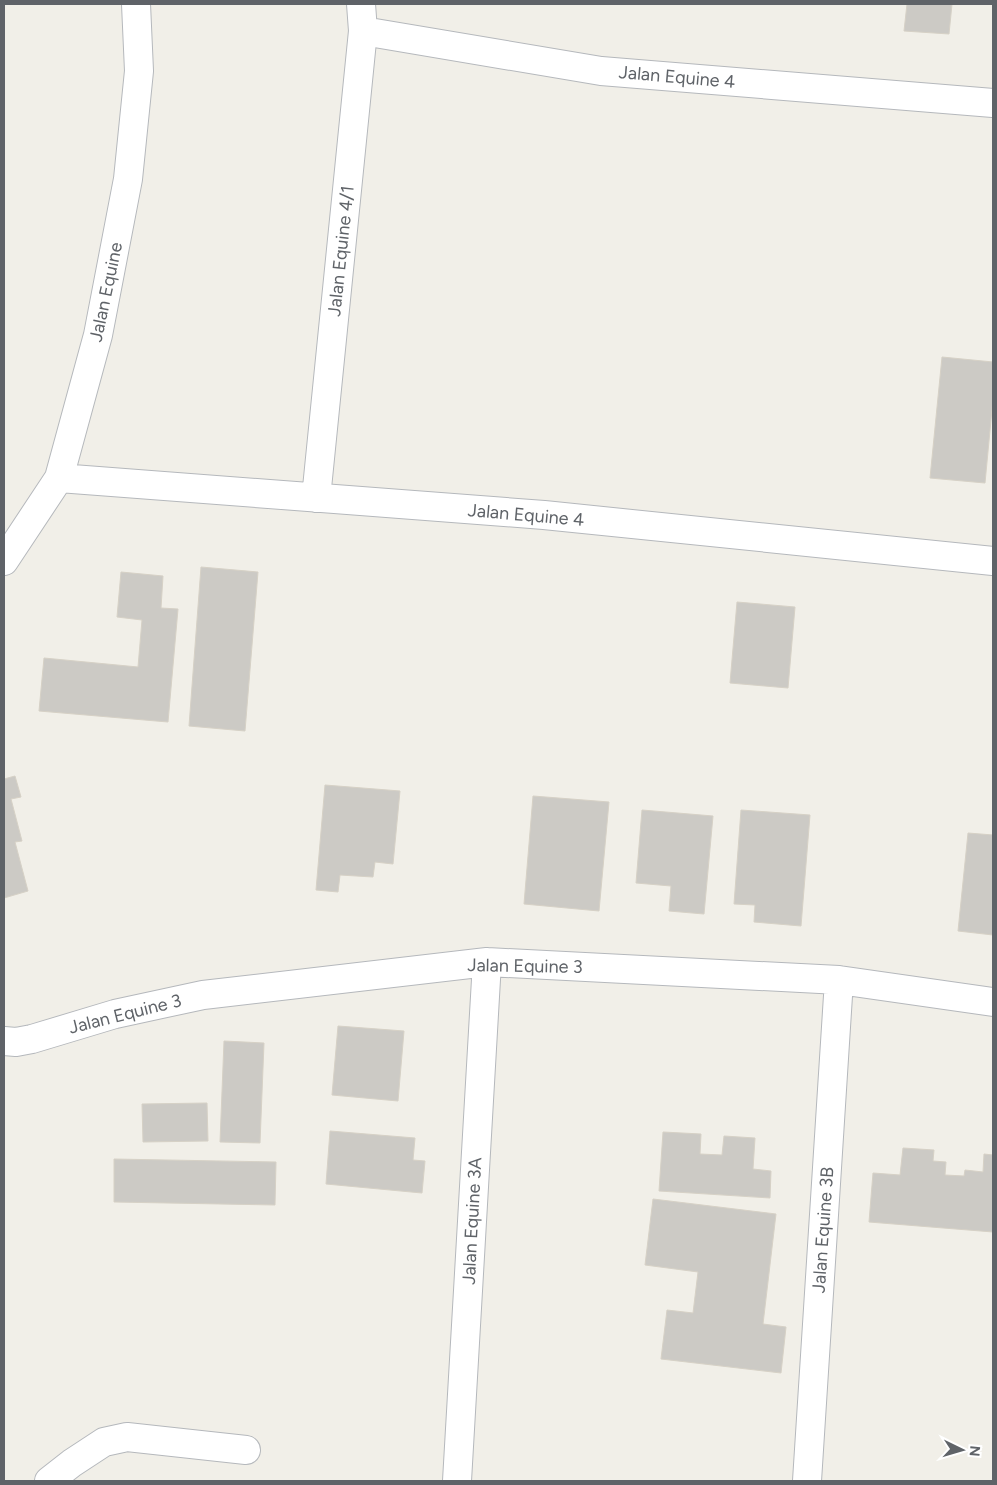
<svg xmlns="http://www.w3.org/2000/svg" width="997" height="1485" font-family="Figtree,sans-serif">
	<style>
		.building { fill: #cccac5; stroke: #d6d1c6 }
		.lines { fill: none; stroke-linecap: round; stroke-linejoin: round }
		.minor-casing { stroke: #b5b8bc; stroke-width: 30 }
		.minor { stroke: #fff; stroke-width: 28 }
		.labels { text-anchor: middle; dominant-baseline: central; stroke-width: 4.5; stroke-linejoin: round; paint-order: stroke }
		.street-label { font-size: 18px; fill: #5f6368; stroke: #fff }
	</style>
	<rect width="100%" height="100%" fill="#f1efe8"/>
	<path class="building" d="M907,4h45l-3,30 -45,-3z
		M942,357l51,5v37l-8,84 -55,-5z
		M201,567l57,5 -13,159 -56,-5z
		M121,572l42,4 -2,32 17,1 -10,113 -129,-11 5,-53 94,9 4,-47 -25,-3z
		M737,602l58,5 -7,81 -58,-5z
		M15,776l6,21 -10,2 11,42 -7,1 13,49 -24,7v-119z
		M325,785l75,6 -7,73 -18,-2 -2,15 -33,-2 -2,17 -22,-2z
		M533,796l76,6 -10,109 -75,-7z
		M642,810l71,6 -9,98 -35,-3 2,-25 -35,-3z
		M741,810l69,5 -9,111 -47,-4 1,-17 -21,-1z
		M968,833l25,2v100l-35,-4z
		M338,1026l66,5 -6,70 -66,-6z
		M224,1041l40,2 -4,100 -40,-1z
		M207,1103l1,38 -65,1 -1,-38z
		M330,1131l85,7 -2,22 12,1 -3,32 -96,-9z
		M663,1132l38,2 -1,20 22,1 2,-19 31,2 -2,31 18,2 -1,27 -111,-7z
		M903,1148l31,2 -1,11 13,1 -1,13 19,1 1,-6 18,2 1,-18 9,1v77l-124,-10 4,-49 27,2z
		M114,1159l162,3 -1,43 -161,-3z
		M653,1199l123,15 -13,110 23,3 -5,46 -120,-14 6,-49 26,3 5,-41 -53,-7z"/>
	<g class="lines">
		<g class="minor-casing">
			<path id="minor" d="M363,31l238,40 392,32
				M59,478l485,37 449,46
				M316,498l47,-467 -2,-27
				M4,561l55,-83 39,-143 30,-156 11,-108 -3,-67
				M4,1041l12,1 16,-3 83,-25 88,-19 284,-33 352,18 154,22
				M49,1481l23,-18 32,-21 23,-5 119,13
				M457,1481l30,-519
				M807,1481l32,-501"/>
		</g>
		<use href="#minor" class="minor"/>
	</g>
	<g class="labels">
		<g class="street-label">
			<text transform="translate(677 77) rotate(5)">Jalan Equine 4</text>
			<text transform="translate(341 251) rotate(-84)">Jalan Equine 4/1</text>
			<text transform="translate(106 292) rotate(-78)">Jalan Equine</text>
			<text transform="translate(526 515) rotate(5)">Jalan Equine 4</text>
			<text transform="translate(525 966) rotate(1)">Jalan Equine 3</text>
			<text transform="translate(125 1014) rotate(-14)">Jalan Equine 3</text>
			<text transform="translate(472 1221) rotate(-87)">Jalan Equine 3A</text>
			<text transform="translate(823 1230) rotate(-86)">Jalan Equine 3B</text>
		</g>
	</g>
	<rect width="997" height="1485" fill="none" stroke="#5f6368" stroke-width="10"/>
	<g transform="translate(962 1450) rotate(95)" stroke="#ffffff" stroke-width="4" paint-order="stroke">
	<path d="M0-4L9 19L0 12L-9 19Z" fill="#5f6368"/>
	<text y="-8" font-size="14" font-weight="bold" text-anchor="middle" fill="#5f6368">N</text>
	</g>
</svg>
